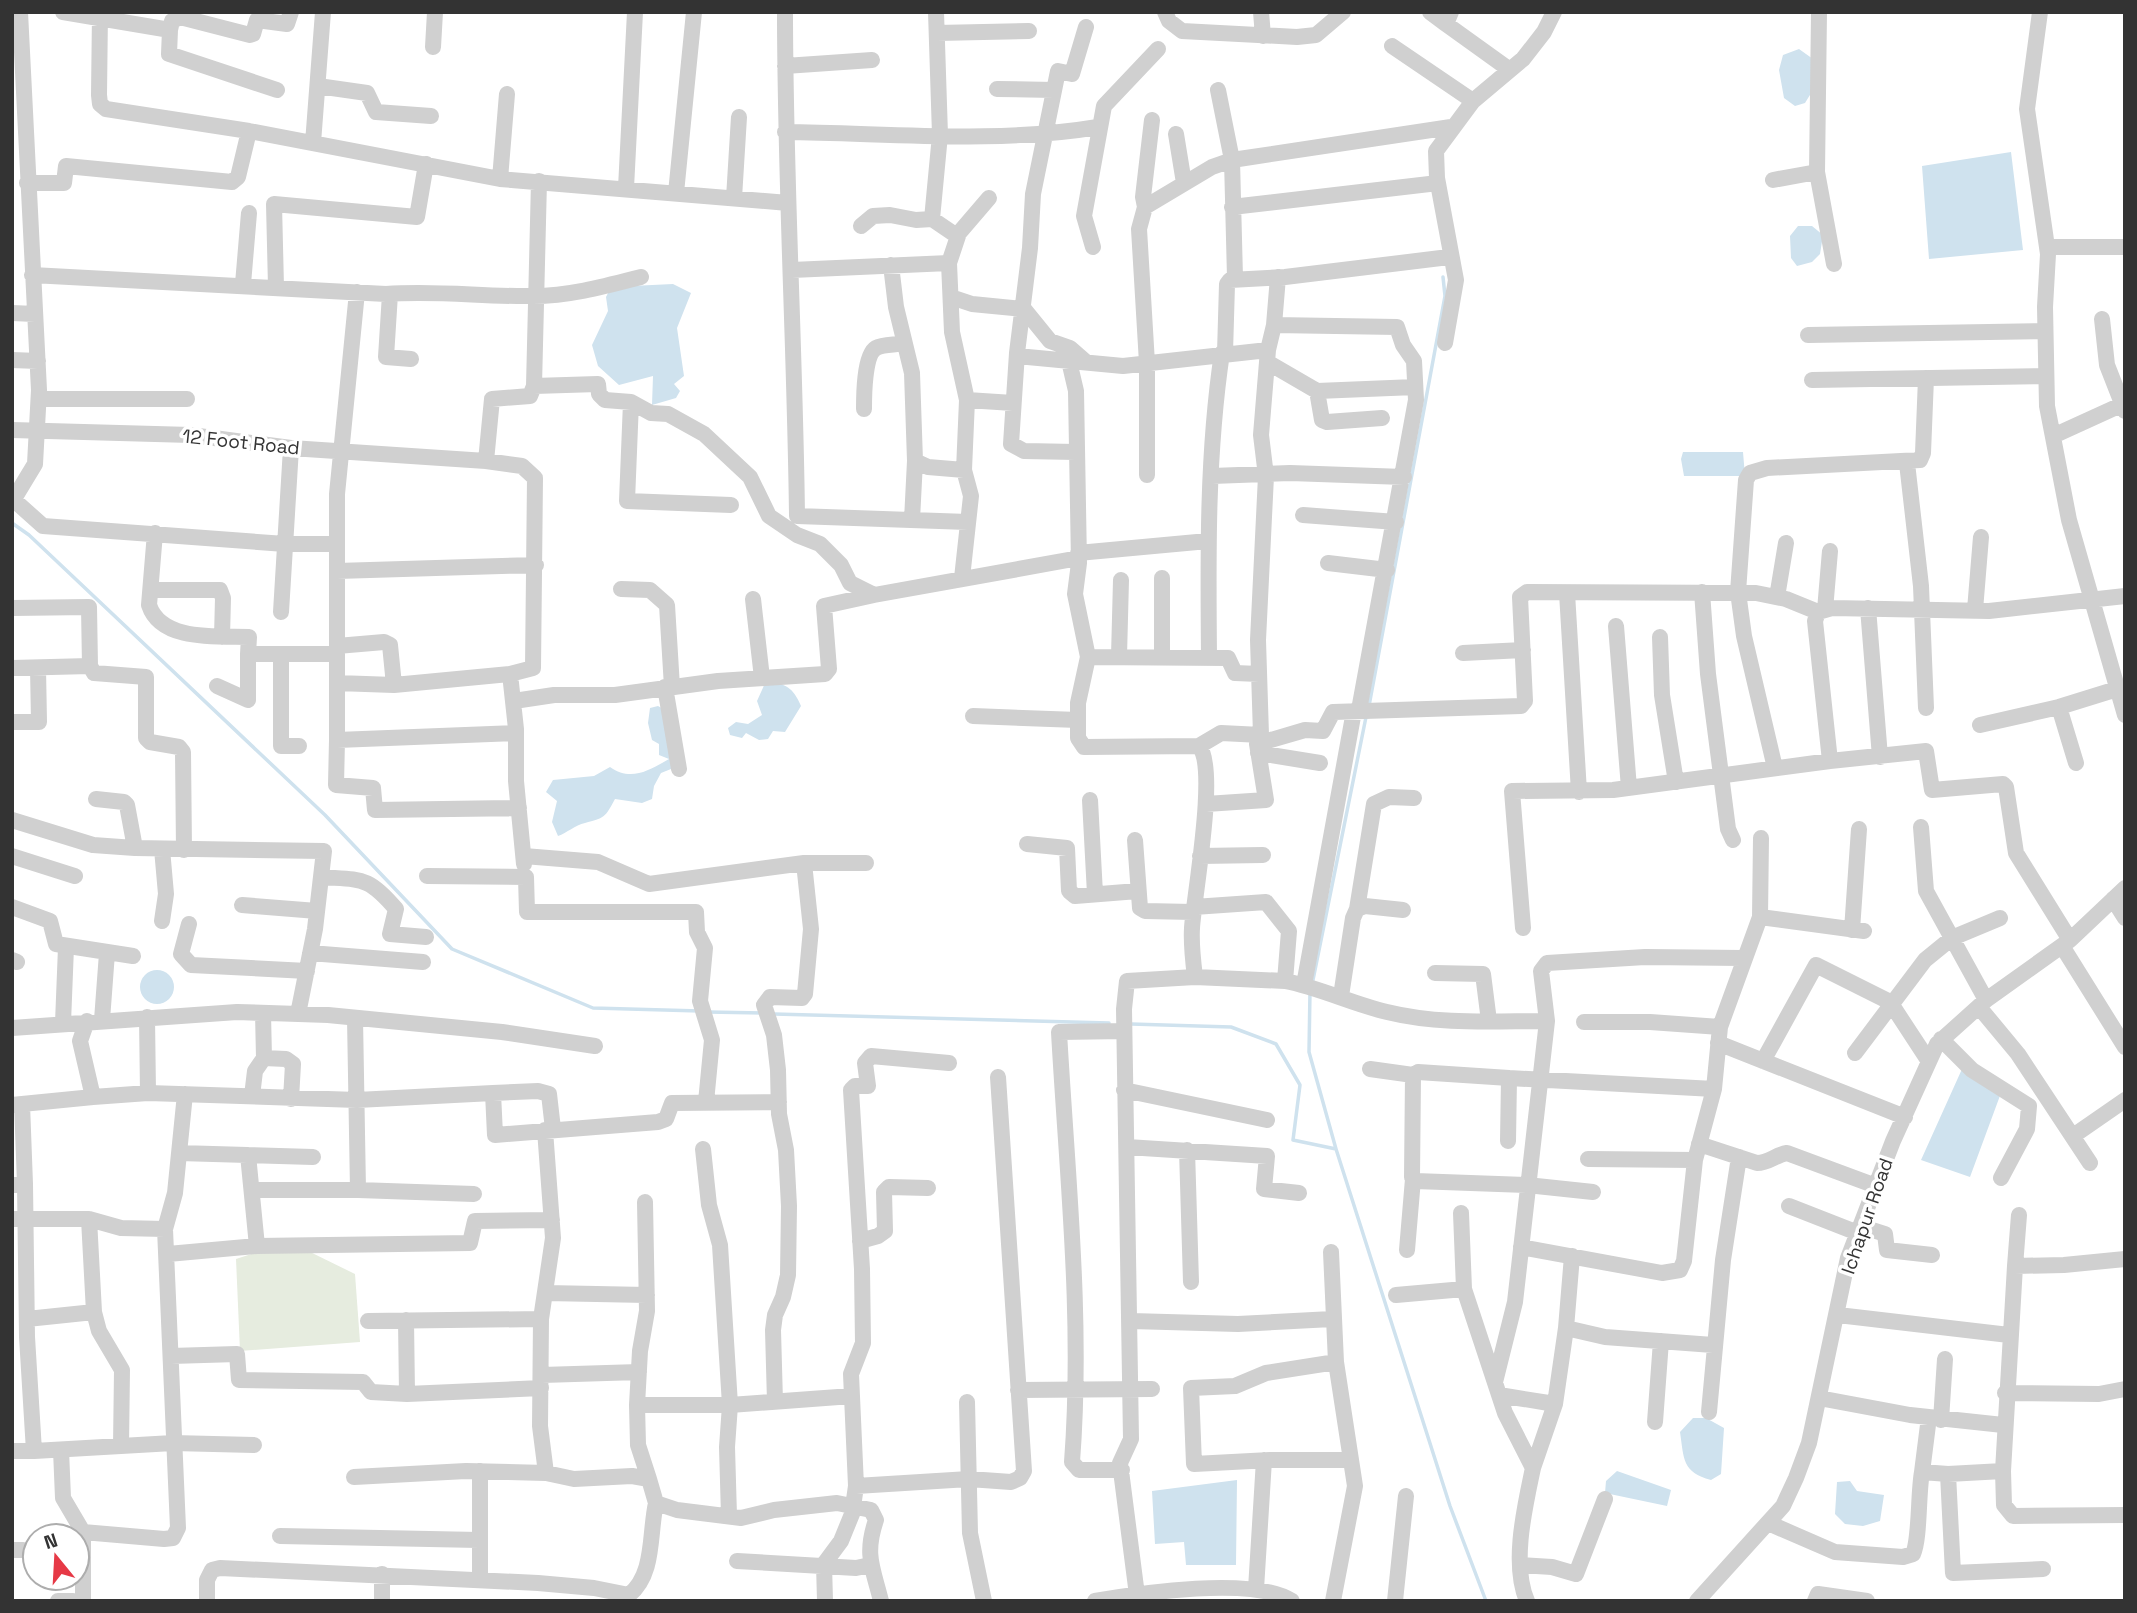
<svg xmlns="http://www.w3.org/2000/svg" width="2137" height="1613" font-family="'Space Grotesk',sans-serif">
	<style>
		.green { fill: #e6ecdf }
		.water { fill: #cfe2ee }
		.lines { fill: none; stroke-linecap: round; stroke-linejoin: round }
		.stream { stroke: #cfe2ee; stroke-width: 3.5 }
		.minor { stroke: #d0d0d0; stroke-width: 16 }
		.labels { text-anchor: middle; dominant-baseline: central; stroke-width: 7; stroke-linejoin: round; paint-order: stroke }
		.street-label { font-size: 19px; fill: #333; stroke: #fff }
	</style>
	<rect width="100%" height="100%" fill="#fff"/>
	<path class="green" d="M304,1249l51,25 5,68 -120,9 -4,-92 25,-8z"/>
	<path class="water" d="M1799,49l14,10v31l-8,13 -10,3 -11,-8 -5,-28 4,-15z
		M2011,152l12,98 -94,9 -7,-93z
		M1798,226h14l11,9 -3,19 -8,8 -15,4 -6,-8 -1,-22z
		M673,284l18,9 -14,35 7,48 -10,8 6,7 -4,7 -24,7 1,-29 -34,9 -21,-19 -6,-21 16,-34 -2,-14 5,-10z
		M1683,452h60l2,24h-61l-3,-17z
		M766,681c20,3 27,6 35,25l-16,26 -12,-1 -5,8 -9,1 -13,-7 -4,5 -12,-3 -2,-7 8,-6 12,2 14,-9 -5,-14z
		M658,706l16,9 7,50 -20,8 -7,13 -2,13 -10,4 -27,-4c-10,19 -11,19 -30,24 -10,2 -18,10 -27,13l-6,-14 5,-21 -11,-9 7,-12 41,-4 16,-9c21,15 40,3 59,-8l-10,-4v-11l-7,-4 -4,-17 2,-15z
		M140 987a17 17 0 1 1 34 0a17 17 0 1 1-34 0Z
		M1962,1069l39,24 -31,84 -49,-17z
		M1693,1418h13l18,10 -3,46 -10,6c-29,-8 -27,-21 -31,-48z
		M1617,1471l54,19 -4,16 -62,-13 1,-12z
		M1237,1480l-1,85h-50l-2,-23 -29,2 -3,-53z
		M1850,1481l7,10 27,4 -4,26 -17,5 -18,-2 -10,-10 2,-32z"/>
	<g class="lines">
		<path class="stream" d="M12,523l17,12 296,280 127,134 141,59 107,3
			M1369,706l76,-410 -2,-19
			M1313,980l53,-263
			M1310,991l-1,61 27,97
			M707,1012l56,1
			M774,1014l335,9
			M1131,1024l100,3 45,17 24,41 -7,55 43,9 114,357 36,95"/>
		<path class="minor" d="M63,12l107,18 2,-9 8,-4 70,18 3,-1 4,-14 30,4 4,-12
			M100,12l-1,83 1,9 6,5 143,22 251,48 288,24
			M785,12c0,168 10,336 12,504l171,6
			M1165,12l4,9 13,10 115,6 19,-2 27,-23
			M1261,12l2,24
			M1430,12l16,12 5,-12
			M1819,12l-2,160 17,92
			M2040,12l-13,97 21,145 -3,53 2,99 22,114 56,195
			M1446,24l64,46
			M170,30l-1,24 108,36
			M937,33l92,-2
			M1392,46l81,55
			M433,47l2,-35
			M785,66l87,-6
			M318,86l49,7 9,19 55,4
			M997,89l57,1
			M1218,90l14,70 3,118
			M785,132c104,1 211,12 313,-5
			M1176,134l8,49
			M313,143l10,-131
			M500,179l7,-85
			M1773,180l44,-8
			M27,183h37l2,-17 166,16 6,-5 11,-46
			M626,188l9,-176
			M676,193l18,-181
			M734,198l5,-81
			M1145,207l-2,-10 9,-77
			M1232,207l206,-24
			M932,219l8,-84 -4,-123
			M861,226l12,-10 17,-1 26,5 16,-1 25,17
			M1093,247l-9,-31 20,-110 54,-57
			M2047,247h78
			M891,265l5,42 16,66 3,88 13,6 36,3
			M792,270l157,-7
			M32,275l354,19c50,-4 98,3 147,2 37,0 73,-10 108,-19
			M243,284l6,-71
			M276,287l-2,-83 143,13 9,-53
			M357,292l-20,202v246l179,-7
			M390,294l-4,63 25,2
			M951,297l21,7 52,5 26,32 20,7 16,14
			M12,313l23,1
			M2102,319l5,46 18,46
			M1274,325l4,-48
			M1808,335l237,-4
			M1445,343l11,-63 -19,-102 -1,-27 37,-50 50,-42 21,-27 10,-20
			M1225,353l2,-69 3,-4 55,-3 164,-20
			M1017,356l106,10 145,-16 6,-25 123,2 6,18 11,16 2,39 -57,310
			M12,360l26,1
			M1069,361l7,30 3,172 -4,31 13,63 -10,46v35l6,9 115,-1c19,22 -5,149 -7,182 -1,16 1,33 3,49l-68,4 -3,28 7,430 -11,24 17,132
			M1267,362l50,29 98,-4
			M1812,380l233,-4
			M534,386l64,-2 1,10 6,6 26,2 -4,99 104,4
			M1317,391l5,29 5,2 55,-4
			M39,399h148
			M967,400l46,3
			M631,402l20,11 17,1 36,20 46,43 19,39 28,19 23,9 21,21 9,18 24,12 205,-37
			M864,409c0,-12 0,-54 12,-61 7,-4 20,-3 28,-5
			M12,430l179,5 100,13 195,13 36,5 13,12 -2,190 -23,6 -116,11 -57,-2
			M2053,436l68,-31
			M1076,452l-52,-1 -13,-7 6,-91 13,-105 3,-54 25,-123 14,3 14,-47
			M486,461l6,-62 38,-3 4,-10 5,-205
			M1907,463l14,123 5,122
			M1147,475v-112l-8,-134 6,-22 67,-40 20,-7 219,-33
			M1212,476l78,-3 114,4
			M15,501l28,25 242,18h52
			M12,502l23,-38 4,-74 -19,-378
			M1303,515l93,7
			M912,520l3,-59
			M155,533l-6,72c12,37 69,31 100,32l-1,17h89
			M1078,553l130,-12
			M1328,563l59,7
			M337,571l199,-6
			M962,578l9,-82 -7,-26 3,-70 -15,-68 -3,-69 10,-30 30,-35
			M621,589l29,1 17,15 5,82
			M151,590h69l3,8 -1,39
			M1702,592l6,82 20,155 5,11
			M1567,593l12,199
			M1777,597l9,-54
			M753,599l9,79
			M12,608l77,-1 1,59 4,7 52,4v61l4,4 29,5 4,5 1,98
			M1868,608l12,149
			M1825,610l5,-59
			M1975,610l6,-73
			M281,612l10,-164
			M1616,626l13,162
			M1660,637l2,58 14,87
			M337,646l47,-4 6,3 4,40
			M1463,653l60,-3
			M281,654v92h18
			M1119,656l2,-76
			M1162,656v-78
			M1209,656c-1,-101 -2,-203 13,-303
			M1088,657l140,1 7,15 24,1
			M12,668l78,-2
			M510,674l6,55v52l8,83
			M217,686l31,14v-46
			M665,687l14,82
			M514,701l40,-6h61l103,-14 107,-7 4,-5 -5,-63 50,-11
			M2059,707l17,56
			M973,716l105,4
			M12,722h27l-1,-54
			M1980,725l79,-18 58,-18
			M337,740l-1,45 37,3 2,22 144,-2
			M1257,744l48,-14 18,1 10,-19 188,-6 4,-5 -5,-104 7,-5 229,1 30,6 32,13
			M1199,746l22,-13 40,2
			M1258,753l62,10
			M1830,761l-15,-140 3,-9 14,-4 157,3 136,-15
			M1775,768l-31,-132 -6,-44 8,-112 4,-7 17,-5 153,-8 3,-7 3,-75
			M96,799l28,3 3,3 8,43 189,3 -9,78 -17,85
			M1090,800l5,94
			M1206,804l60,-4 -9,-56 4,-9 -3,-95 8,-164 -5,-41 7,-85
			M12,820l81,25 42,3
			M1921,827l5,64 60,109
			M1135,840l5,68 5,3 48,1
			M1027,844l40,4 2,43 6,5 63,-5
			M12,856l63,20
			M524,856l74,6 51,22 155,-21h62
			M1200,856l63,-1
			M427,876l99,1 1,35h169l1,20 8,16 -5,53 12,39 -6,62
			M321,877c41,3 47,-1 75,32l-6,25 36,3
			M2113,899l12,19
			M242,905l75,6
			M12,907l38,14 6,23 77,12
			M1194,907l72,-5 23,29 -4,50c36,7 67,23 102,31 53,13 106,9 160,9l-32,281 -20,80
			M1357,909l17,-105 15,-7 25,1
			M1760,917l104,14
			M162,921l4,-27 -4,-45
			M189,924l-8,30 10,11 116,6
			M1523,928l-11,-137 101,-1 217,-29 96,-10 6,39 71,-6 3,3 10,66 54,87
			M1852,930l7,-101
			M2062,946l63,101
			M310,953l113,9
			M12,960l5,2
			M1435,973l48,1 6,47
			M1195,977l90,4
			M1304,985l50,-274
			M1341,996l12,-78 4,-9 8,-3 38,4
			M1979,1007l39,47 72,109
			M147,1017l1,76
			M102,1020l5,-67
			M87,1021l-7,20 13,56 55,-4 209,7 136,-7 2,42 163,-13 8,-3 6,-16 107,-1
			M1547,1021l-6,-50 6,-8 98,-6 98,1
			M1584,1022h66l70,5
			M63,1023l3,-76
			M12,1028l225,-16 91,3 174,17 93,14
			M1941,1039l31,31 57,36 -2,23 -26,49
			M1718,1043l187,74
			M1855,1053l70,-93 27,-22 48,-20
			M264,1058l22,1 7,5 -2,35
			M1763,1061l53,-96 74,37 38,58
			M1370,1069l43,6 5,-3 91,6
			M1413,1075l-1,102 3,4 112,4 66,7
			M1124,1090l143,30
			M493,1093l45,-2 11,3 4,35
			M252,1096l3,-25 9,-13 -1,-45
			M22,1104l71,-7
			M12,1105l10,-1 3,80
			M545,1130l8,108 -12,81 -1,107 6,47
			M2073,1136l52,-36
			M1508,1141l1,-63 205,11
			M1699,1144l58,19c12,0 18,-8 30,-10l89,33
			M1127,1147l140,9 -3,33 35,4
			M703,1149l6,56 11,40 10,160 -3,42 2,69
			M1187,1150l4,132
			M179,1153l134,4
			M248,1155l9,91
			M1588,1159l107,1
			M12,1185l13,-1 2,153 7,114 139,-8 81,2
			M252,1190h106l-3,-172
			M358,1190l116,4
			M645,1202l2,109 -7,40 -3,54 1,40 11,34
			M1789,1206l69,27
			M1461,1213l3,76
			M12,1219h77l32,9 44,1
			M89,1219l5,93 5,19 23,39 -1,76
			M1860,1226l25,8 2,16 45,5
			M860,1241l18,-5 7,-5 -1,-39 5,-5 39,1
			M1521,1247l141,26 18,-3 4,-9 11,-101 19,-71 6,-62 40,-110 1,-79
			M1407,1250l6,-71
			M1331,1252l5,110 19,124 -22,115
			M168,1254l89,-8 213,-3 5,-22 77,-1
			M2015,1266l4,-51
			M546,1293l101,2
			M1396,1295l68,-6 41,124 28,55c-8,38 -22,96 -6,133
			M1838,1315l171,20
			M27,1319l67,-7
			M406,1320l1,74
			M368,1321l173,-2
			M1131,1321l107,3 94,-5
			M1566,1328l6,-72
			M171,1356l66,-2 2,26 124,2 8,10 36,2 134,-6
			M1336,1362l-70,11 -31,13 -44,2 3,76 76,-4h79
			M542,1375l97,-3
			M1018,1390l134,-1
			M2005,1393l94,1 26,-5
			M1499,1395l56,9
			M1819,1398l91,17 93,10
			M775,1402l-2,-72 2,-15 8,-18 5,-22 1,-69 -3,-56 -7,-36 -1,-44 -4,-35 -10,-30 6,-8 32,1 3,-4 6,-65 -7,-66
			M967,1402l3,131 14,68
			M637,1405h93l122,-9
			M1709,1412l14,-152 16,-103
			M1929,1417l-7,55 26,2
			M1941,1420l4,-61
			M1655,1422l6,-81
			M61,1450l2,48 20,34
			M12,1451h22
			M1533,1468l22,-64 11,-76 39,9 108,8
			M1122,1470h-43l-7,-8c11,-143 -5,-287 -13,-430l65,-1
			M480,1471v109
			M2003,1471l12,-205 49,-1 61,-6
			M354,1477l112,-6 80,2 28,6 58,-3 17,3 7,24 21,7 64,8 33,-8 63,-7 34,7 5,10c-12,35 -3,48 5,81
			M856,1486l113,-7 42,3 9,-4 4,-7 -26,-394
			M1768,1523l67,29 68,5 10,-3c7,-15 5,-61 9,-82
			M280,1536l199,4
			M12,1550h11
			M737,1561l119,7 14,-3
			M1521,1565l31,2 24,7 29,-75
			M2043,1569l-90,4 -5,-99 55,-3 1,34 9,11 112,-1
			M1256,1589l8,-129
			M58,1601h15
			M83,1601v-69l81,7 9,-1 5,-10 -13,-299 10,-36 10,-99
			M207,1601v-21l5,-10 8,-2 318,15 56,5 35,7c26,-21 20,-61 27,-92
			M382,1601v-27
			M825,1601l-1,-37 17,-23 11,-27 4,-28 -5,-112 12,-31 -1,-74 -11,-179 4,-4h13l-3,-23 6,-7 78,7
			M1095,1601c45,-8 159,-25 197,0
			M1395,1601l11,-105
			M1697,1601l86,-95 13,-28 13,-35 39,-185 45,-117 44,-97 49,-44 84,-60 55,-52
			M1815,1601l3,-7 49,7"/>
	</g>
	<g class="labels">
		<g class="street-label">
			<text transform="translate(241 442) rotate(6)">12 Foot Road</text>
			<text transform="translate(1867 1216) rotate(-71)">Ichapur Road</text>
		</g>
	</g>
	<rect width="2137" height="1613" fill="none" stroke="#333333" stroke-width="28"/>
	<g transform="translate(56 1557) rotate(342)"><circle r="33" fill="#ffffff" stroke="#adadad" stroke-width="2"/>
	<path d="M0-5L12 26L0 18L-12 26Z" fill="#e63946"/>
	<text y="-10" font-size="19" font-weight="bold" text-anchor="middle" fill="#333333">N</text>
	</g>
</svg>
